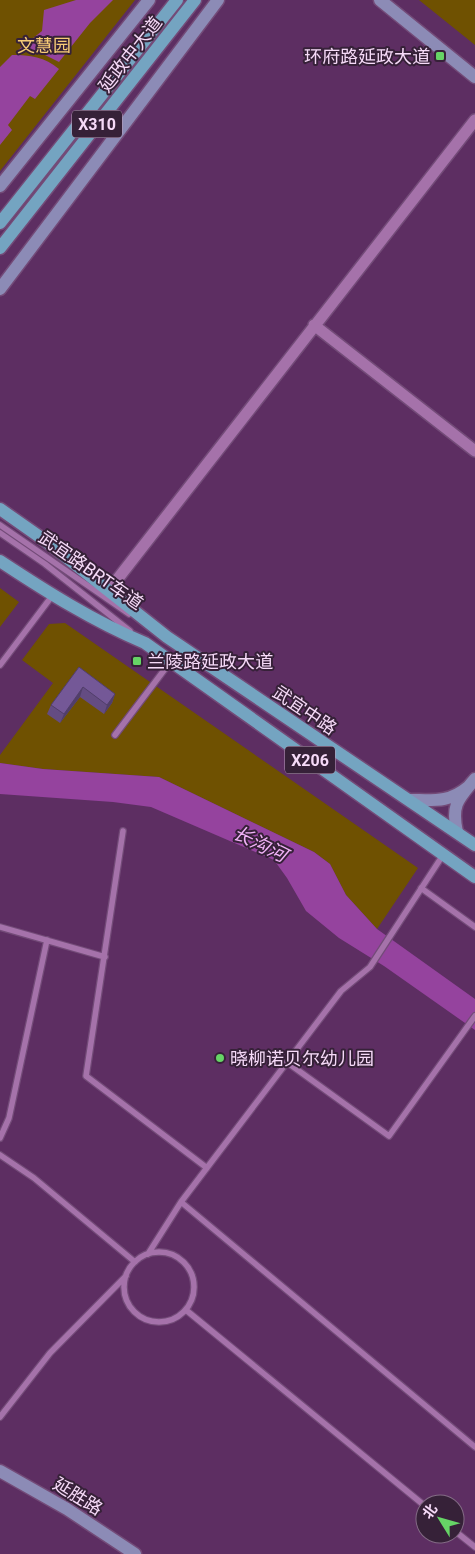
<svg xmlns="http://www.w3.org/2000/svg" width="475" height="1554" font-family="Roboto,'Noto Sans SC',sans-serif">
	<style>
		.green { fill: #6f5101 }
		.water { fill: #95439e }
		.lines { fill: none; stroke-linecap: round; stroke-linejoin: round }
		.lane-casing { stroke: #734b78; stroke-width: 8 }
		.street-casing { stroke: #734b78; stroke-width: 14 }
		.secondary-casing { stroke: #734b78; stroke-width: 15 }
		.primary-casing { stroke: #734b78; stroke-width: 15 }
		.lane { stroke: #a572aa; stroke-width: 5.5 }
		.street { stroke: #a572aa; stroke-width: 11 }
		.secondary { stroke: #8c8bb6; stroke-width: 12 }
		.primary { stroke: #74a4c1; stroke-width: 12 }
		.wall { fill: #644c82 }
		.shaded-wall { fill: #513e6a }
		.building { fill: #745897; stroke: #513e6a }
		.poi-dot { fill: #66d466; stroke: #362138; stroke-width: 2 }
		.labels { text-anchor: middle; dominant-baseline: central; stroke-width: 4; stroke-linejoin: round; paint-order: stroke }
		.shield { fill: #362138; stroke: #bca2be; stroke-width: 1 }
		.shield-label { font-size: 16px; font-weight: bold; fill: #f6daf8 }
		.park-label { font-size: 18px; fill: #f7cc77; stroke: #362138 }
		.street-label { font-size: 18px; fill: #f6daf8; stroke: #362138 }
		.poi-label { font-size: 18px; fill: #f6daf8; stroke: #362138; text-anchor: start }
		.water-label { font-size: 19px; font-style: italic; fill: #f1b2f7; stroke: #362138 }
	</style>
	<rect width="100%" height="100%" fill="#5d2e62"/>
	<path class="green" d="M0,0h135l-135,171z
		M419,0h56v45z
		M0,588l19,14 -19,25z
		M65,623l353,245 -41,61 -31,-34 -16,-31 -16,-12 -155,-75 -116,-8 -43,-6v-8l53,-72 -31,-23 27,-36z"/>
	<path class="water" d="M76,0h37l-23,23 -31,39 -20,-10 -22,-1 25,-20 2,-21z
		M12,55c18,0 33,2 47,14l-24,30 -5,-3 -22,29 4,5 -12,15v-78z
		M0,763l43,6 116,8 155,75 16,12 16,31 31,34 98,70v31l-91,-64 -45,-28 -33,-27 -19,-33 -13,-18 -123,-53 -38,-5 -113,-8z"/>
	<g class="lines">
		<g class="lane-casing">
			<path id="lane" d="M0,525l129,89
				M0,533l45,31 85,67
				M0,665l52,-69
				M115,735l56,-74
				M123,831l-37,245 121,92
				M421,888l54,39
				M0,927l105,30
				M288,1063l101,73 86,-120
				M0,1138l9,-20 38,-178
				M0,1155l34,23 101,84
				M181,1202l294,245
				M124 1287a35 35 0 1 1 70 0a35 35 0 1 1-70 0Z
				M148,1254l33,-52 160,-211 29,-24 73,-112
				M186,1310l239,196
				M0,1417l50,-64 76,-77
				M455,1531l20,16"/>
		</g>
		<g class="street-casing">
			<path id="street" d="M314,325l161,126
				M109,590l366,-470"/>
		</g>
		<g class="secondary-casing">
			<path id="secondary" d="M380,0l95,77
				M0,186l149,-186
				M0,289l218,-289
				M410,800c23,0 39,3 58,-13
				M457,832c-6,-27 1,-33 18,-53
				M0,1471l67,38 68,45"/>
		</g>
		<g class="primary-casing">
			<path id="primary" d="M0,223l177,-223
				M0,248l195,-248
				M0,509l47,33 120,95 308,208
				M0,561c47,31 93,60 145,82l330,234"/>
		</g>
		<use href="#lane" class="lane"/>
		<use href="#street" class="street"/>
		<use href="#secondary" class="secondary"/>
		<use href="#primary" class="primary"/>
	</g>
	<path class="wall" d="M79,667l36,27 -3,9 -8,11 -24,-17 -20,26 -13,-9 4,-9z"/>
	<path class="shaded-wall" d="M83,687l-3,10 -20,26 4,-9z
		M115,694l-3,9 -8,11 3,-9z"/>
	<path class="building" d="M79,667l36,27 -8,11 -24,-18 -19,27 -13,-9z"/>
	<g class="poi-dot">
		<rect x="435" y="51" width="10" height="10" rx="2.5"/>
		<rect x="132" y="656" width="10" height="10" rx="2.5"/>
		<circle cx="220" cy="1058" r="5"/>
	</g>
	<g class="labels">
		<g class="shield">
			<rect x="72" y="110.5" width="50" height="27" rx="4"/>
			<rect x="285" y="746.5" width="50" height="27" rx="4"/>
		</g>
		<g class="shield-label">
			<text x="97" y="124">X310</text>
			<text x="310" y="760">X206</text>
		</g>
		<g class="park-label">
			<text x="44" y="45">文慧园</text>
		</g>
		<g class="street-label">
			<text transform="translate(130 54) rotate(-52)">延政中大道</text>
			<text transform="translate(91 570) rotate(35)">武宜路BRT车道</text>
			<text transform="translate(305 710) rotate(34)">武宜中路</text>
			<text transform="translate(78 1496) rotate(32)">延胜路</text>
		</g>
		<g class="poi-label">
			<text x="430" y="56" text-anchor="end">环府路延政大道</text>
			<text x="147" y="661">兰陵路延政大道</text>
			<text x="230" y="1058">晓柳诺贝尔幼儿园</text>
		</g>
		<g class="water-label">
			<text transform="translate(260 844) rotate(26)">长沟河</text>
		</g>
	</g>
	<g transform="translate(440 1519) rotate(307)"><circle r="24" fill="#362138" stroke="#836b85"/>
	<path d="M0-4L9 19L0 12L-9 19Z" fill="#66d466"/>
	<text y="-8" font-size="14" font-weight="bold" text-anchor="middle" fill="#f6daf8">北</text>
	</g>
</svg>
